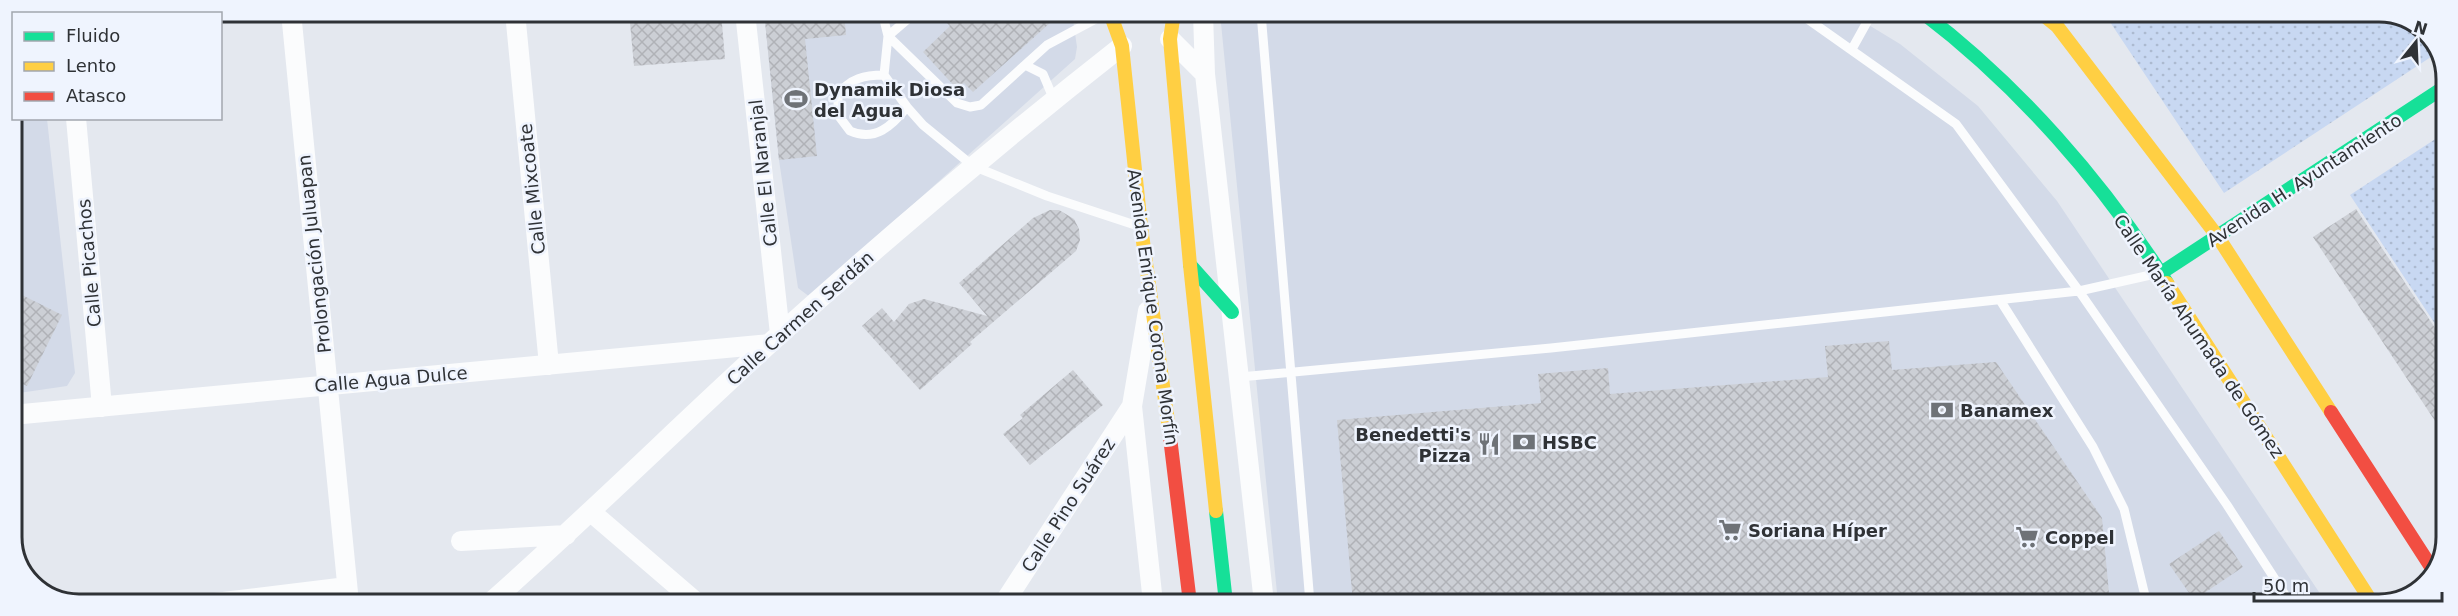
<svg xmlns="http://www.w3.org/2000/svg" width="2458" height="616" font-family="'DejaVu Sans',sans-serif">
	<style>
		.built { fill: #d3dae8 }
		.grass { fill: url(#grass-dots) }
		.building { fill: url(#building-cross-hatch) }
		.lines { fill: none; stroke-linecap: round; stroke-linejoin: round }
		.lane { stroke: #fbfcfd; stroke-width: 9 }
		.street { stroke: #fbfcfd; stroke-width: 20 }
		.fast { stroke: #16e098; stroke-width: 14 }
		.slow { stroke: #ffcf43; stroke-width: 14 }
		.jam { stroke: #f24e42; stroke-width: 14 }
		.labels { text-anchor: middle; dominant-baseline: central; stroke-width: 5; stroke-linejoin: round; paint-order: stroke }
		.poi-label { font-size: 18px; font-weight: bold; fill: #2f3236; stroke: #eff4fe; text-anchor: start }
		.street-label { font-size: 18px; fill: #2f3236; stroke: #eff4fe }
		.rim { fill: none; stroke: #2f3236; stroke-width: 3 }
	</style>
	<defs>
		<pattern id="grass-dots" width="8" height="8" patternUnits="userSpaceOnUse" patternTransform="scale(1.5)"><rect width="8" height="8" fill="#c8d8f2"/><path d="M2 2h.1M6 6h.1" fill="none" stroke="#acbad0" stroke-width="1.8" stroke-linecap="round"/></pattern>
		<pattern id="building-cross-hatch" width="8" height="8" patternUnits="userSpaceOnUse" patternTransform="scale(1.5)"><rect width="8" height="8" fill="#cccfd5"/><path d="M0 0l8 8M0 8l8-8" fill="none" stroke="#b0b2b7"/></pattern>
	</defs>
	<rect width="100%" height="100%" fill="#e4e8ef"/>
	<path class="built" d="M764,12l308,1 5,34 -2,12 -265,238 -12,-9 -19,-128z
		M1220,13h629l51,31 78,62 79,95 270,403 -1049,-1z
		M13,76l1,42 33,1 28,254 -8,13 -55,8z"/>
	<path class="grass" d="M2104,13h288l37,22 8,18 -213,140z
		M2446,132l-1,207 -95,-144z"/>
	<path class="building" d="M629,12h92l4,47 -91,7z
		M764,12h80l2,23 -41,4 12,117 -38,4z
		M958,13h103l-88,79 -9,-9 -7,6 -34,-37 27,-26 -3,-3z
		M2356,209l89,134v93l-132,-199z
		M1050,210h9l15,9 5,10 1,11 -4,11 -106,91 2,2 -52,46 -58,-64 20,-18 12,14 15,-18 15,-5 63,17 -28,-33 74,-65z
		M12,290l50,25 -35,71 -15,-7z
		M1889,341l3,29 104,-8 106,156 8,86 -757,-1 -16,-183 204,-17 -3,-29 70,-6 2,26 218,-17 -3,-31z
		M1073,370l30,35 -73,60 -27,-31 20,-16 -3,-3z
		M2219,531l24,36 -49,33 -25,-36z"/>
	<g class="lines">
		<path class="lane" d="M882,12l6,24 -4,39
			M916,12l-28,24 69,67 13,4 11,-2 66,-60 58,-31
			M1261,13l49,590
			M1799,13l157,111 123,167 148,214 64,99
			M1852,49l20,-36
			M1025,65l18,9 11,26
			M884,75l23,32c-15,19 -32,35 -57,24l-12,-16v-20c12,-17 27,-20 46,-20z
			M907,107l16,18 50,41 74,30 88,29
			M2000,300l93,147 31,62 23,95
			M1240,377l311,-29 528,-57 76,-17"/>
		<path class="street" d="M291,12l58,591
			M515,12l34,353
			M745,12l35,322
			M1203,13l2,61
			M1170,39l35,35 59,529
			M76,118l26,289
			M1148,311l-16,95 21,197
			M12,415l757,-71
			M591,512l106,91
			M461,541l105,-6
			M215,603l132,-16
			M490,603c95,-84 185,-173 279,-259 114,-103 232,-203 353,-298
			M1004,603l128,-197"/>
		<path class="fast" d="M1923,13c96,73 179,168 244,270
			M1190,265l42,47
			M2161,273l285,-187
			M1216,511l10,92"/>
		<path class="slow" d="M1110,13l12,33 19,181 28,202
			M1174,13l-4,26 20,226 26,246
			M2041,13l16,13 161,211 113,175
			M2167,283l206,321"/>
		<path class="jam" d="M2331,412l102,158
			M1169,429l21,174"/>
	</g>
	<defs>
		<g id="stadium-bare" transform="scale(1.8)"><path d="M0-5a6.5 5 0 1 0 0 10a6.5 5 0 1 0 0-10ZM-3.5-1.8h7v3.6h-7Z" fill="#6e7277" stroke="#eff4fe" stroke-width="2.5" paint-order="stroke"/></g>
		<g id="bank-bare" transform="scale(1.8)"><path d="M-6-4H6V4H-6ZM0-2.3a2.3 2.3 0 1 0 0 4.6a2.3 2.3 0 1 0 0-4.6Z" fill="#6e7277" stroke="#eff4fe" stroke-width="2.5" paint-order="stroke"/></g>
		<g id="restaurant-bare" transform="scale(1.8)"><path d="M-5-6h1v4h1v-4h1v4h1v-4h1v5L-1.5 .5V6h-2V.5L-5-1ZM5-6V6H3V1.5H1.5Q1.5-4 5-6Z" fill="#6e7277" stroke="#eff4fe" stroke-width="2.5" paint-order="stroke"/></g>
		<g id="supermarket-bare" transform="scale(1.8)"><path d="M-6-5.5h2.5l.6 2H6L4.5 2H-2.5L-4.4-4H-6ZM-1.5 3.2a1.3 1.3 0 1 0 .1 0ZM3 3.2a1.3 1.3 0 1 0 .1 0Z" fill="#6e7277" stroke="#eff4fe" stroke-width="2.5" paint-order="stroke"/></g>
	</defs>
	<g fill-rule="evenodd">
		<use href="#stadium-bare" x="796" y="99"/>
		<use href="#bank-bare" x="1942" y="410"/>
		<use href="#bank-bare" x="1524" y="442"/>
		<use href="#restaurant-bare" x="1489" y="444"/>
		<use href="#supermarket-bare" x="1730" y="530"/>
		<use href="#supermarket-bare" x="2027" y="537"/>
	</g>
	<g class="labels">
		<g class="poi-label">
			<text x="814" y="89">Dynamik Diosa<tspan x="814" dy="21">del Agua</tspan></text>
			<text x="1960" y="410">Banamex</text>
			<text x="1471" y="434" text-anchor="end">Benedetti's<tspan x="1471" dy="21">Pizza</tspan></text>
			<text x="1542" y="442">HSBC</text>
			<text x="1748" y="530">Soriana Híper</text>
			<text x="2045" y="537">Coppel</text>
		</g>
		<g class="street-label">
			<text transform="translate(763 173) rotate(-96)">Calle El Naranjal</text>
			<text transform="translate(2304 180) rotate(-33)">Avenida H. Ayuntamiento</text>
			<text transform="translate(532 189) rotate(-96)">Calle Mixcoate</text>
			<text transform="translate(314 254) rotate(-96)">Prolongación Juluapan</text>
			<text transform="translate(89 263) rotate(-95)">Calle Picachos</text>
			<text transform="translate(1153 307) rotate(82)">Avenida Enrique Corona Morfín</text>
			<text transform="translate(800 318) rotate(-42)">Calle Carmen Serdán</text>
			<text transform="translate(2199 336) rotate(56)">Calle María Ahumada de Gómez</text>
			<text transform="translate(391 379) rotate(-5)">Calle Agua Dulce</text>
			<text transform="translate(1068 505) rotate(-57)">Calle Pino Suárez</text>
		</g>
	</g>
	<path d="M0 0H2458V616H0ZM79 22H2379A57 57 0 0 1 2436 79V537A57 57 0 0 1 2379 594H79A57 57 0 0 1 22 537V79A57 57 0 0 1 79 22Z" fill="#eff4fe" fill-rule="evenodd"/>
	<path class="rim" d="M79 22H2379A57 57 0 0 1 2436 79V537A57 57 0 0 1 2379 594H79A57 57 0 0 1 22 537V79A57 57 0 0 1 79 22Z"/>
	<rect x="12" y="12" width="210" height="108" fill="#eff4fe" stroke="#a2a6ae" stroke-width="1.5"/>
	<rect x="24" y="32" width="30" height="9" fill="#16e098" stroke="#a2a6ae" stroke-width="1.5"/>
	<text x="66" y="42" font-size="18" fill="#2f3236">Fluido</text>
	<rect x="24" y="62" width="30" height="9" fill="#ffcf43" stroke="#a2a6ae" stroke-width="1.5"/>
	<text x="66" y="72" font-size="18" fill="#2f3236">Lento</text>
	<rect x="24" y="92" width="30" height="9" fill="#f24e42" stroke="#a2a6ae" stroke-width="1.5"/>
	<text x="66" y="102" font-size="18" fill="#2f3236">Atasco</text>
	<g transform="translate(2416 42) rotate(18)" stroke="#eff4fe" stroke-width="4.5" paint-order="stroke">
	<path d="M0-4.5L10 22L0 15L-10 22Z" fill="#2f3236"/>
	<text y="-9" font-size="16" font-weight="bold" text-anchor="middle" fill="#2f3236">N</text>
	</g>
	<path d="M2254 592v9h188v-9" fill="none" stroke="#2f3236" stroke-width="3"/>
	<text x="2263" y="592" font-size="18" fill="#2f3236" stroke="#eff4fe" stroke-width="4.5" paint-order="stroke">50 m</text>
</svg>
